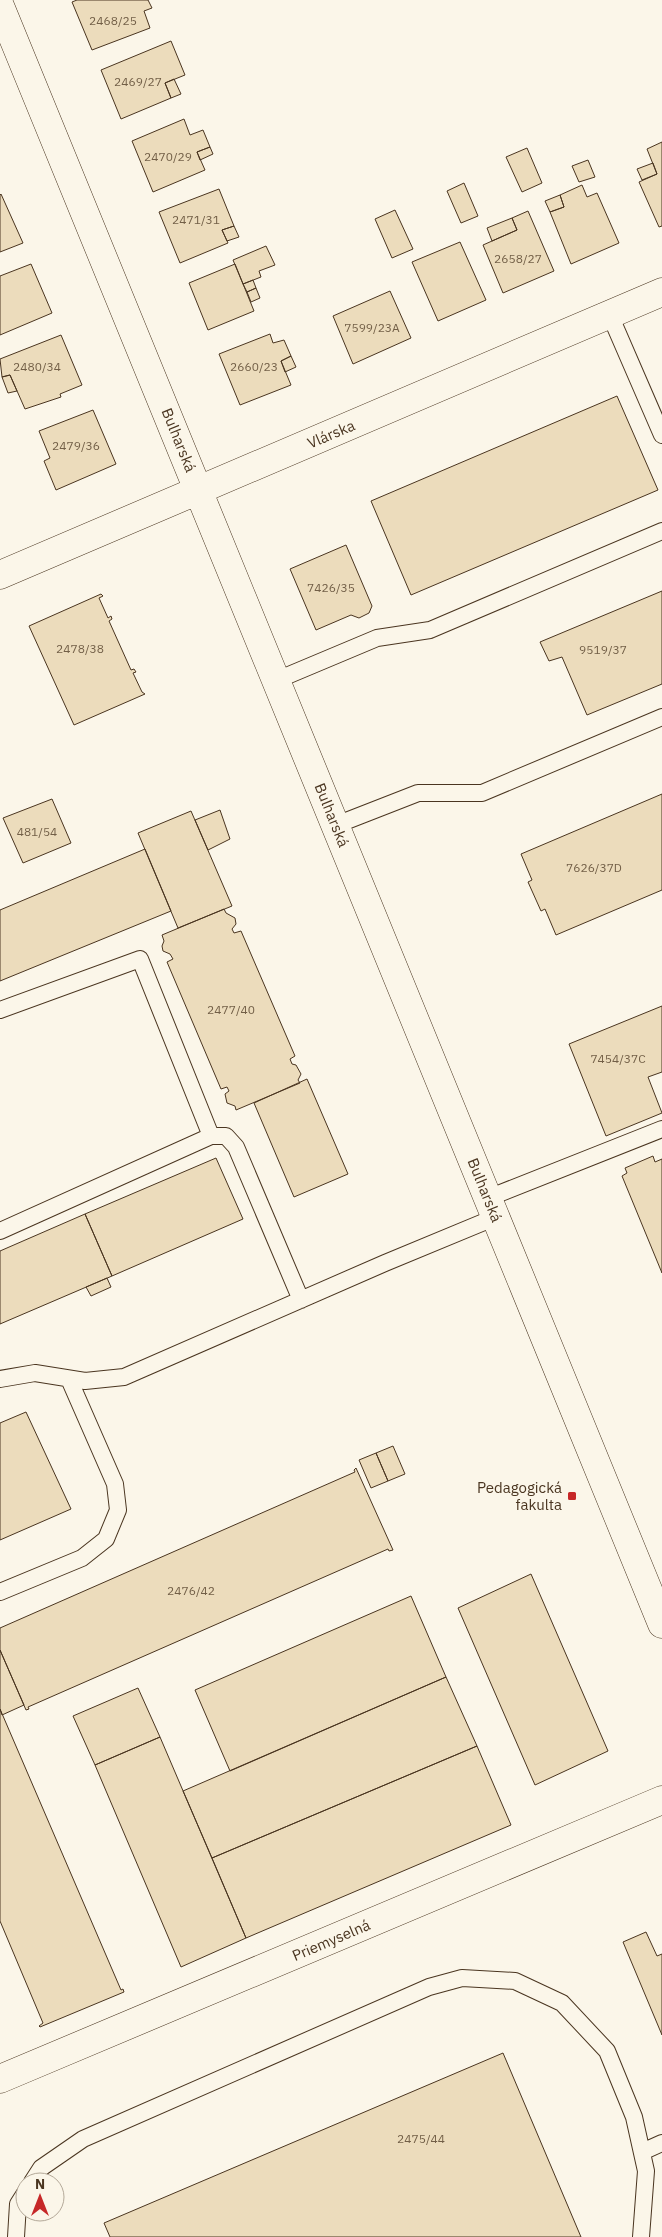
<svg xmlns="http://www.w3.org/2000/svg" width="662" height="2237" font-family="'IBM Plex Sans',sans-serif">
	<style>
		.building { fill: #ecdcbc; stroke: #4a3520 }
		.lines { fill: none; stroke-linecap: round; stroke-linejoin: round }
		.service-casing { stroke: #4a3520; stroke-width: 18 }
		.minor-casing { stroke: #4a3520; stroke-width: 29 }
		.service { stroke: #fbf6e9; stroke-width: 16 }
		.minor { stroke: #fbf6e9; stroke-width: 28 }
		.poi-dot { fill: #c62828; stroke: #fbf6e9; stroke-width: 2 }
		.labels { text-anchor: middle; dominant-baseline: central; stroke-width: 4; stroke-linejoin: round; paint-order: stroke }
		.number-label { font-size: 12px; fill: #725f47 }
		.street-label { font-size: 15px; fill: #4a3520; stroke: #fbf6e9 }
		.poi-label { font-size: 15px; fill: #4a3520; stroke: #fbf6e9; text-anchor: end }
	</style>
	<rect width="100%" height="100%" fill="#fbf6e9"/>
	<path class="building" d="M77,0h71l4,8 -8,3 6,17 -58,22 -20,-48z
		M171,41l14,34 -20,8 6,15 -50,21 -20,-49z
		M174,79l7,15 -10,4 -6,-15z
		M184,119l6,16 13,-5 7,17 -13,5 8,18 -52,22 -21,-51z
		M662,142v84l-3,1 -20,-45 18,-8 -10,-25z
		M210,147l3,7 -13,6 -3,-8z
		M527,148l15,35 -20,9 -16,-35z
		M588,160l7,17 -16,5 -7,-16z
		M653,163l4,11 -15,6 -5,-11z
		M464,183l14,33 -17,7 -14,-32z
		M582,185l5,12 10,-4 22,50 -48,21 -21,-52 14,-5 -4,-12z
		M219,189l15,37 -12,4 6,13 -48,20 -21,-51z
		M1,194l22,49 -23,9v-57z
		M560,195l4,12 -14,5 -5,-11z
		M395,210l18,39 -21,9 -17,-39z
		M528,211l26,60 -51,22 -20,-48 34,-15 -5,-12z
		M512,218l5,12 -25,11 -5,-13z
		M234,226l5,11 -12,4 -5,-11z
		M460,242l26,58 -48,21 -26,-59z
		M266,246l9,19 -16,6 2,6 -18,7 -10,-24z
		M31,264l21,49 -52,22v-59z
		M235,264l19,47 -46,19 -19,-47z
		M253,280l3,8 -9,4 -4,-8z
		M256,288l4,10 -9,4 -4,-10z
		M390,291l21,47 -58,26 -20,-48z
		M270,334l3,9 11,-3 7,16 -10,5 10,24 -51,20 -21,-51z
		M61,335l21,50 -22,9 1,3 -36,12 -15,-34 -8,2 -2,-18z
		M291,356l5,11 -11,5 -4,-11z
		M10,375l7,16 -9,2 -6,-16z
		M617,396l41,94 -247,105 -40,-94z
		M93,410l23,54 -60,26 -12,-29 6,-3 -11,-27z
		M346,545l26,61 -3,7 -10,5 -8,-3 -35,15 -26,-61z
		M662,591v93l-75,31 -25,-58 -13,4 -9,-19z
		M101,594l2,2 -4,2 9,20 3,-2 1,3 -3,2 22,49 3,-1 2,3 -3,1 9,19 3,2 -71,31 -45,-99z
		M662,794v96l-106,45 -11,-26 -4,2 -13,-29 4,-2 -11,-26z
		M52,799l19,44 -48,20 -20,-45z
		M220,810l10,29 -22,11 -13,-30z
		M191,811l41,95 -54,22 -40,-95z
		M145,849l26,62 -171,70v-71z
		M224,909l2,4 9,5 1,6 -4,5 2,4 7,-2 54,125 -5,3 2,5 4,1 5,9 -3,6 2,3 -64,27 -1,-4 -8,-3 -2,-9 4,-3 -2,-4 -6,2 -54,-127 6,-3 -3,-5 -7,-3 -1,-5 2,-5 -2,-6z
		M662,1006v66l-14,5 14,36 -56,23 -37,-92z
		M307,1079l41,95 -54,23 -40,-94z
		M653,1156l2,6 7,-3v114l-40,-97 5,-3 -2,-5z
		M216,1158l27,61 -131,57 -27,-62z
		M85,1214l27,62 -112,48v-73z
		M107,1278l4,9 -20,9 -5,-9z
		M26,1412l45,97 -71,31v-117z
		M393,1446l12,28 -17,7 -12,-28z
		M376,1453l12,28 -17,7 -12,-28z
		M356,1468l37,82 -4,1 -1,-2 -360,158 1,2 -3,1 -26,-60v-22l355,-156 -1,-2z
		M531,1574l77,177 -73,34 -77,-177z
		M411,1596l35,81 -216,94 -35,-81z
		M0,1650l24,55 -22,10 -2,-6z
		M446,1677l31,69 -265,112 -29,-67z
		M138,1688l22,49 -65,28 -22,-49z
		M0,1709l121,281 2,-1 1,3 -84,35 -1,-1 4,-3 -43,-102z
		M160,1737l86,201 -65,29 -86,-202z
		M477,1746l34,79 -265,113 -34,-80z
		M646,1932l11,24 5,-2v81l-39,-93z
		M503,2053l78,184h-471l-6,-14z"/>
	<g class="lines">
		<g class="service-casing">
			<path id="service" d="M610,315l52,120
				M277,680l100,-42 53,-8 232,-99
				M336,825l82,-32h64l180,-76
				M0,1010l140,-51 71,177
				M488,1198l174,-69
				M0,1231l211,-95h15l10,11 65,153
				M0,1379l35,-6 50,8 39,-4 261,-114 111,-46
				M0,1592l82,-34 24,-19 12,-29 -3,-26 -46,-105
				M642,2152l20,-9
				M32,2182l9,-14 42,-29 346,-152 33,-9 53,3 47,22 45,48 27,66 12,54 -5,66
				M16,2237l2,-33 7,-11"/>
		</g>
		<g class="minor-casing">
			<path id="minor" d="M0,6l662,1618
				M0,575l662,-283
				M0,2079l662,-279"/>
		</g>
		<use href="#service" class="service"/>
		<use href="#minor" class="minor"/>
	</g>
	<rect class="poi-dot" x="567" y="1491" width="10" height="10" rx="2.5"/>
	<g class="labels">
		<g class="number-label">
			<text x="113" y="20">2468/25</text>
			<text x="138" y="81">2469/27</text>
			<text x="168" y="156">2470/29</text>
			<text x="196" y="219">2471/31</text>
			<text x="518" y="258">2658/27</text>
			<text x="372" y="327">7599/23A</text>
			<text x="37" y="366">2480/34</text>
			<text x="254" y="366">2660/23</text>
			<text x="76" y="445">2479/36</text>
			<text x="331" y="587">7426/35</text>
			<text x="80" y="648">2478/38</text>
			<text x="603" y="649">9519/37</text>
			<text x="37" y="831">481/54</text>
			<text x="594" y="867">7626/37D</text>
			<text x="231" y="1009">2477/40</text>
			<text x="618" y="1058">7454/37C</text>
			<text x="191" y="1590">2476/42</text>
			<text x="421" y="2138">2475/44</text>
		</g>
		<g class="street-label">
			<text transform="translate(331 434) rotate(-23)">Vlárska</text>
			<text transform="translate(179 440) rotate(68)">Bulharská</text>
			<text transform="translate(332 815) rotate(68)">Bulharská</text>
			<text transform="translate(485 1190) rotate(68)">Bulharská</text>
			<text transform="translate(331 1940) rotate(-23)">Priemyselná</text>
		</g>
		<g class="poi-label">
			<text x="562" y="1487">Pedagogická<tspan x="562" dy="17">fakulta</tspan></text>
		</g>
	</g>
	<g transform="translate(40 2197)"><circle r="24" fill="#fbf6e9" stroke="#b4a999"/>
	<path d="M0-4L9 19L0 12L-9 19Z" fill="#c62828"/>
	<text y="-8" font-size="14" font-weight="bold" text-anchor="middle" fill="#4a3520">N</text>
	</g>
</svg>
